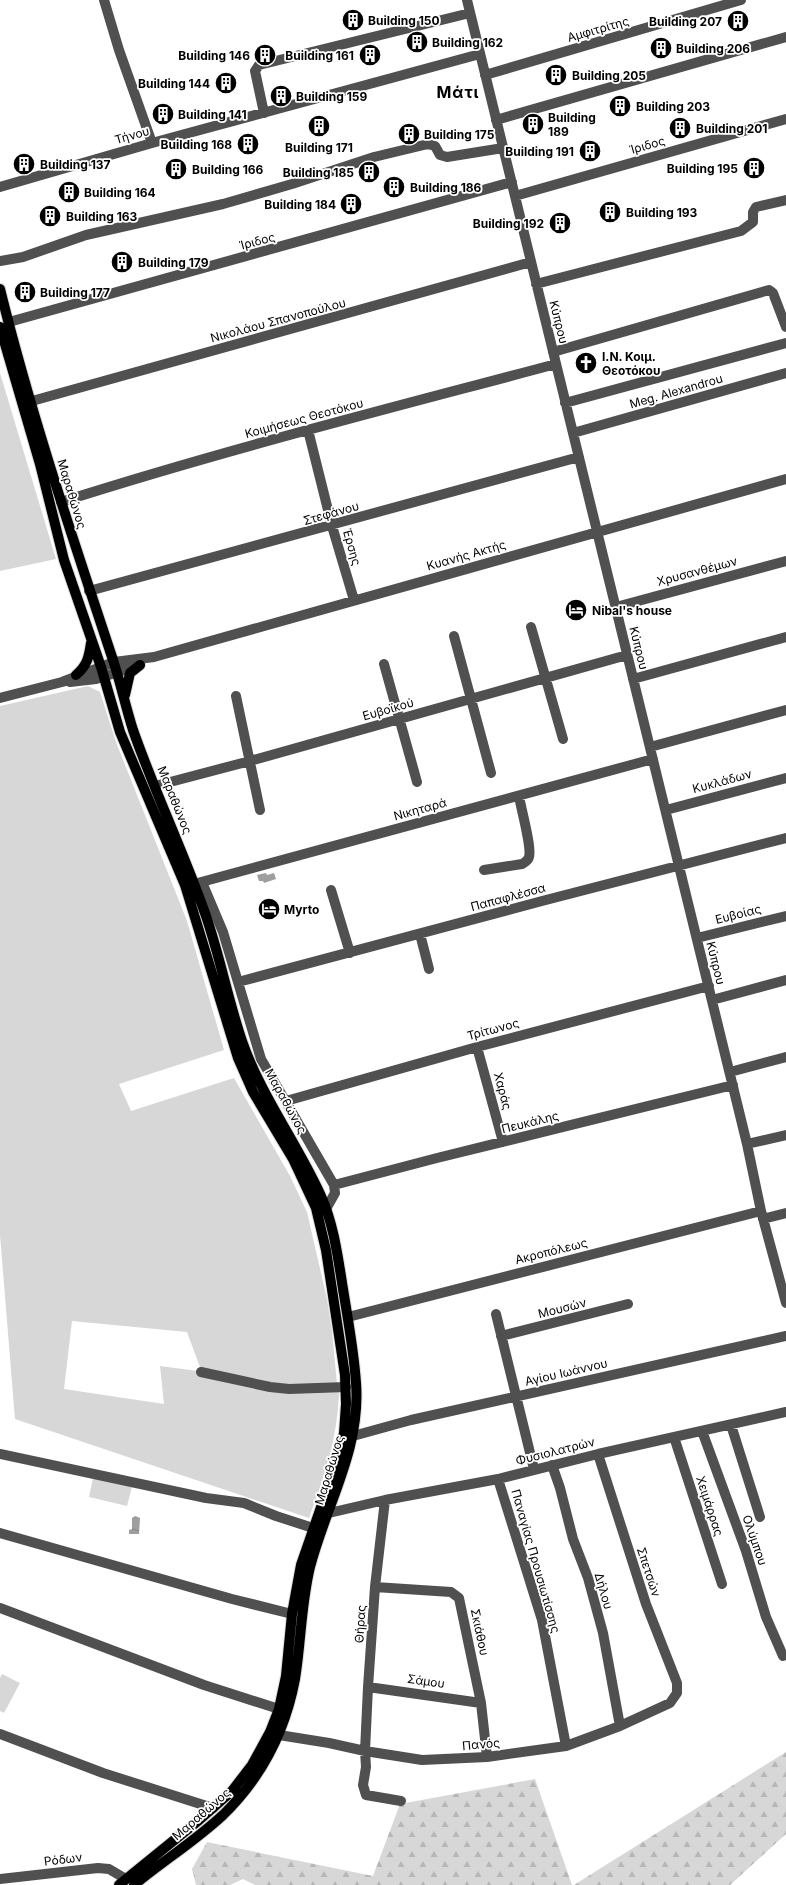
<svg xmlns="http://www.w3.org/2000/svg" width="786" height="1885" font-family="Inter,sans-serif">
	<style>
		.green { fill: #d7d7d7 }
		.forest { fill: url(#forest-firs) }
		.water { fill: url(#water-ripples) }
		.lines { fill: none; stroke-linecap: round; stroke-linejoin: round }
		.major-casing { stroke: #dbdbdb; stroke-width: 12 }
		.minor { stroke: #505050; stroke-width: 10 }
		.major { stroke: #000; stroke-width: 10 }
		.labels { text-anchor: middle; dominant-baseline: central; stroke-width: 3.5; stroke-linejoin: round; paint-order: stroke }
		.poi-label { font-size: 12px; font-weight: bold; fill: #000; stroke: #fff; text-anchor: start }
		.street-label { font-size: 12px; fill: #000; stroke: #fff }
		.district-label { font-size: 16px; font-weight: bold; letter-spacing: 1px; fill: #000; stroke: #fff }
	</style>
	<defs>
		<pattern id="forest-firs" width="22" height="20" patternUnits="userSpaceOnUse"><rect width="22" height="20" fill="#d7d7d7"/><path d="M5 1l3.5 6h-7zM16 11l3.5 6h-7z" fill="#b7b7b7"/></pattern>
		<pattern id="water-ripples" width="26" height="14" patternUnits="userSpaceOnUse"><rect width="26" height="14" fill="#9e9e9e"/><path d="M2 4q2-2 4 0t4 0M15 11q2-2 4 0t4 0" fill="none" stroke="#868686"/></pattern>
	</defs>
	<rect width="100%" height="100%" fill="#fff"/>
	<path class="green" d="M0,373l56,186 -56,12z
		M88,686l12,6 16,50 71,179 37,129 -105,34 12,27 103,-33 56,98 17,36 20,87 5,32 5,53 -48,3 -88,-17 -14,-38 -115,-11 -8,68 100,15 -4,-38 38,5 71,18 70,1c-1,47 -14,85 -30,128l-294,-99 -15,-184v-529z
		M93,1478l39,9 -5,19 -38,-9z
		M2,1674l18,9 -16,30 -4,-2v-33z"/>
	<path class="forest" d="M786,1752v82l-56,51h-156z
		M535,1779l37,106h-317l-12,-6 -13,6h-34l-4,-16 15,-27 166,34 27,-72z"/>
	<path class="water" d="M266,873l1,2 7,-2 2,6 -12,4 -1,-2h-4l-2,-6z
		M135,1516l5,2 -1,16h-10v-4l3,-1v-11z"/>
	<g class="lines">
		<g class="major-casing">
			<path id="major" d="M0,289c31,126 73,250 114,374 7,22 12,45 19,67 22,63 51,123 73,186 14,41 22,84 36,125 19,55 55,102 79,155 13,29 17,62 22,93 5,31 11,63 13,94 5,67 -30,122 -46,184 -9,37 -9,75 -15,112 -10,53 -34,99 -72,136 -28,26 -60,46 -89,70
				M0,327l40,137 24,96 37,107 19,65 65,153 53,173 15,34 40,67 23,49 10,42 19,125 1,29 -2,29 -7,28 -36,104 -9,49 -6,62 -7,33 -9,23 -18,33 -20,26 -33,29 -80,65
				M76,675c11,-9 13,-18 15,-32
				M125,695l5,-22 10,-8"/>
		</g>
		<path class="minor" d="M104,0l15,50 33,93
			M467,0l280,1144 14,67 25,92
			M485,75l256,-75
			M264,113l-9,-42 4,-6 211,-52
			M496,120l290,-83
			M0,187l152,-44 328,-89
			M515,196l271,-77
			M0,261l23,-4 63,-22 137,-31 69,-20 82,-27 54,-13 7,2 5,9 7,2 56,-9
			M536,284l205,-53 12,-9v-10l3,-5 30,-7
			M9,322l503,-140
			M553,352l216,-62 4,3 13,34
			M32,401l499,-139
			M565,403l221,-60
			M308,430l24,96 22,74
			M573,433l213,-60
			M61,502c163,-52 330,-94 495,-138
			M89,591l490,-134
			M616,607l170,-46
			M531,627l32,112
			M454,636l37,137
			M384,664l33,118
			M633,679l153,-42
			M70,682l26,-3 44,-14
			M236,696l24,114
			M0,698l62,-16 52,-20 40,-5 632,-178
			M650,747l136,-37
			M155,786l95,-25 377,-106
			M666,810l120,-32
			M484,870l38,-6c3,-2 6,-3 7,-7 3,-10 -8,-48 -10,-61
			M194,884l459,-125
			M194,884l10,3 19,45 38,127 73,126 1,8 -9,16
			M331,890l19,63
			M420,934l9,35
			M697,938l89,-22
			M238,982l304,-81 244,-63
			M712,1000l74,-20
			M477,1047l26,95
			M730,1072l56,-15
			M286,1101l191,-54 232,-61
			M747,1144l39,-9
			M334,1185l103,-27 296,-73
			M763,1219l23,-6
			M496,1314l38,155
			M348,1317l413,-106
			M501,1336l127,-32
			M201,1372l69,15 19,2 57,-2
			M731,1425l29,92
			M702,1431l44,120 20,66 17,39
			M353,1436l58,-16 375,-84
			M674,1437l48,147
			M0,1454l206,44 38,5 32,13 37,12
			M552,1465l8,23 13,51 15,39 15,55 17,93
			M498,1479l44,141 24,126
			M385,1500l-10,87 -7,100 -3,64 1,16 -3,18 3,10 35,6
			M329,1513l56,-13 113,-21 100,-25 188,-42
			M0,1533l232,66 60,15
			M375,1587l76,5 8,6 22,105 6,54
			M0,1608l204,77 75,24
			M368,1687l113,16
			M0,1734l103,39 110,35
			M279,1735l50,8 36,8 57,9 65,-3 79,-11 54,-20 50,-23 7,-10v-10l-31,-79 -48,-150
			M0,1879l98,-11 11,1 17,10"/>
		<use href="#major" class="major"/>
	</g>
	<defs>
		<g id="building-disc" transform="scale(1.15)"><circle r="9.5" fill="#000" stroke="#fff"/><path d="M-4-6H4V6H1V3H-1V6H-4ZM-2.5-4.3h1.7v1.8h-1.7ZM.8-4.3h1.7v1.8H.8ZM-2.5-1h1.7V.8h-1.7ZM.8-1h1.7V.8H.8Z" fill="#fff"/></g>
		<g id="church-disc" transform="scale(1.15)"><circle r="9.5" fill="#000" stroke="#fff"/><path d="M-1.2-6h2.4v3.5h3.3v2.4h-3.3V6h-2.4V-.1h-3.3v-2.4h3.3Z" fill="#fff"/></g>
		<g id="hotel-disc" transform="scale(1.15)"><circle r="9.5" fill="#000" stroke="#fff"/><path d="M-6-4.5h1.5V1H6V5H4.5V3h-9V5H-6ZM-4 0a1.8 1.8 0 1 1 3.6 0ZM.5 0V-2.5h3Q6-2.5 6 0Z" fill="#fff"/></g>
	</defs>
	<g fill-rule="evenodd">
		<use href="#building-disc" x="353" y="20"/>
		<use href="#building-disc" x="738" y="21"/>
		<use href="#building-disc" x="417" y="42"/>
		<use href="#building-disc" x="661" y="48"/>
		<use href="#building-disc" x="265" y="55"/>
		<use href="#building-disc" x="370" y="55"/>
		<use href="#building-disc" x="556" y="75"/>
		<use href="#building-disc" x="226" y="83"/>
		<use href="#building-disc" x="281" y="96"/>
		<use href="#building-disc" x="620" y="106"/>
		<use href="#building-disc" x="163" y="114"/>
		<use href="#building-disc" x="533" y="124"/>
		<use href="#building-disc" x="319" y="126"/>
		<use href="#building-disc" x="680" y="128"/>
		<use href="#building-disc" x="409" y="134"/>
		<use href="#building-disc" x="248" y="144"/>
		<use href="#building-disc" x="590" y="151"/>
		<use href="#building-disc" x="24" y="164"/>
		<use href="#building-disc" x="754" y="168"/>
		<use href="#building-disc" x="176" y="169"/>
		<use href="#building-disc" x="369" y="172"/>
		<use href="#building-disc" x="394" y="187"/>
		<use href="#building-disc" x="69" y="192"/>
		<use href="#building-disc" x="351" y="204"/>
		<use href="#building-disc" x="610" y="212"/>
		<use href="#building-disc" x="50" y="216"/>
		<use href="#building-disc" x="560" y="223"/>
		<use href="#building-disc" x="122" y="262"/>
		<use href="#building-disc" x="25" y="292"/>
		<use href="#church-disc" x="586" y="363"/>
		<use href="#hotel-disc" x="576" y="610"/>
		<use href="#hotel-disc" x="269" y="909"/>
	</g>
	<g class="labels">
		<g class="poi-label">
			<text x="368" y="20">Building 150</text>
			<text x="722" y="21" text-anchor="end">Building 207</text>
			<text x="432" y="42">Building 162</text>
			<text x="676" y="48">Building 206</text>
			<text x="250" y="55" text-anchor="end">Building 146</text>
			<text x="354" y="55" text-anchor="end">Building 161</text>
			<text x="572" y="75">Building 205</text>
			<text x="210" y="83" text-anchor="end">Building 144</text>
			<text x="296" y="96">Building 159</text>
			<text x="636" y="106">Building 203</text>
			<text x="178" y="114">Building 141</text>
			<text x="548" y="117">Building<tspan x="548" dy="14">189</tspan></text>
			<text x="696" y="128">Building 201</text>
			<text x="424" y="134">Building 175</text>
			<text x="232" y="144" text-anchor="end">Building 168</text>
			<text x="319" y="147" text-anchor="middle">Building 171</text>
			<text x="574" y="151" text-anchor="end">Building 191</text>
			<text x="40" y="164">Building 137</text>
			<text x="738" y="168" text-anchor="end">Building 195</text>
			<text x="192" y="169">Building 166</text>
			<text x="354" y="172" text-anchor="end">Building 185</text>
			<text x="410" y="187">Building 186</text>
			<text x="84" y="192">Building 164</text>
			<text x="336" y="204" text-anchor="end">Building 184</text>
			<text x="626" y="212">Building 193</text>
			<text x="66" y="216">Building 163</text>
			<text x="544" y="223" text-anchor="end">Building 192</text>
			<text x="138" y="262">Building 179</text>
			<text x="40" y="292">Building 177</text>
			<text x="602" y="356">Ι.Ν. Κοιμ.<tspan x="602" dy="14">Θεοτόκου</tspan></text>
			<text x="592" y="610">Nibal's house</text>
			<text x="284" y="909">Myrto</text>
		</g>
		<g class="street-label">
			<text transform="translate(598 29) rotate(-16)">Αμφιτρίτης</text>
			<text transform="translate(132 135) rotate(-16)">Τήνου</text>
			<text transform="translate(647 145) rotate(-16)">Ίριδος</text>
			<text transform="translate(257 241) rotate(-15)">Ίριδος</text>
			<text transform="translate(278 320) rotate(-15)">Νικολάου Σπανοπούλου</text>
			<text transform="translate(559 322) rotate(76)">Κύπρου</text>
			<text transform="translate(676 391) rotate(-16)">Meg. Alexandrou</text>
			<text transform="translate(304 418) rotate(-15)">Κοιμήσεως Θεοτόκου</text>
			<text transform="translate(72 494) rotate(73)">Μαραθώνος</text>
			<text transform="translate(331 513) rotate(-16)">Στεφάνου</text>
			<text transform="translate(352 547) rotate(74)">Έρσης</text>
			<text transform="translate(466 555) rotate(-16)">Κυανής Ακτής</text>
			<text transform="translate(697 571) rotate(-15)">Χρυσανθέμων</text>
			<text transform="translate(639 648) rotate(76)">Κύπρου</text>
			<text transform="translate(388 709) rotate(-16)">Ευβοϊκού</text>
			<text transform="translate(722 781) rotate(-15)">Κυκλάδων</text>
			<text transform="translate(175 800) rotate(68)">Μαραθώνος</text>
			<text transform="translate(420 809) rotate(-15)">Νικηταρά</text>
			<text transform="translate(508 897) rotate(-15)">Παπαφλέσσα</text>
			<text transform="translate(738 914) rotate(-14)">Ευβοίας</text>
			<text transform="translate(716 963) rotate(76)">Κύπρου</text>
			<text transform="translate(493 1029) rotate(-15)">Τρίτωνος</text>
			<text transform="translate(503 1091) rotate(75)">Χαράς</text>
			<text transform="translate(286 1101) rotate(61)">Μαραθώνος</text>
			<text transform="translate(530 1122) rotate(-14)">Πευκάλης</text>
			<text transform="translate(551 1251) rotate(-14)">Ακροπόλεως</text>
			<text transform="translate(562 1308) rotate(-14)">Μουσών</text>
			<text transform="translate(566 1372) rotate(-13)">Αγίου Ιωάννου</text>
			<text transform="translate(555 1451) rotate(-14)">Φυσιολατρών</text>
			<text transform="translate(329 1470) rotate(-73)">Μαραθώνος</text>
			<text transform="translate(710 1506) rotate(72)">Χειμάρρας</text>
			<text transform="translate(755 1540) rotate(71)">Ολύμπου</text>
			<text transform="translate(536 1561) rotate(74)">Παναγίας Προυσιωτίσσης</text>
			<text transform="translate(649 1572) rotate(72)">Σπετσών</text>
			<text transform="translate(604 1591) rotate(74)">Δήλου</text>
			<text transform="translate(360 1624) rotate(-86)">Θήρας</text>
			<text transform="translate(480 1632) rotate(78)">Σκιάθου</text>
			<text transform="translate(426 1681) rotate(8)">Σάμου</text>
			<text transform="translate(481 1744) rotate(-5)">Πανός</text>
			<text transform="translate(201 1814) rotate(-41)">Μαραθώνος</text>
			<text transform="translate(63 1859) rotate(-7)">Ρόδων</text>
		</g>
		<g class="district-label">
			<text x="458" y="92">Μάτι</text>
		</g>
	</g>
</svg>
